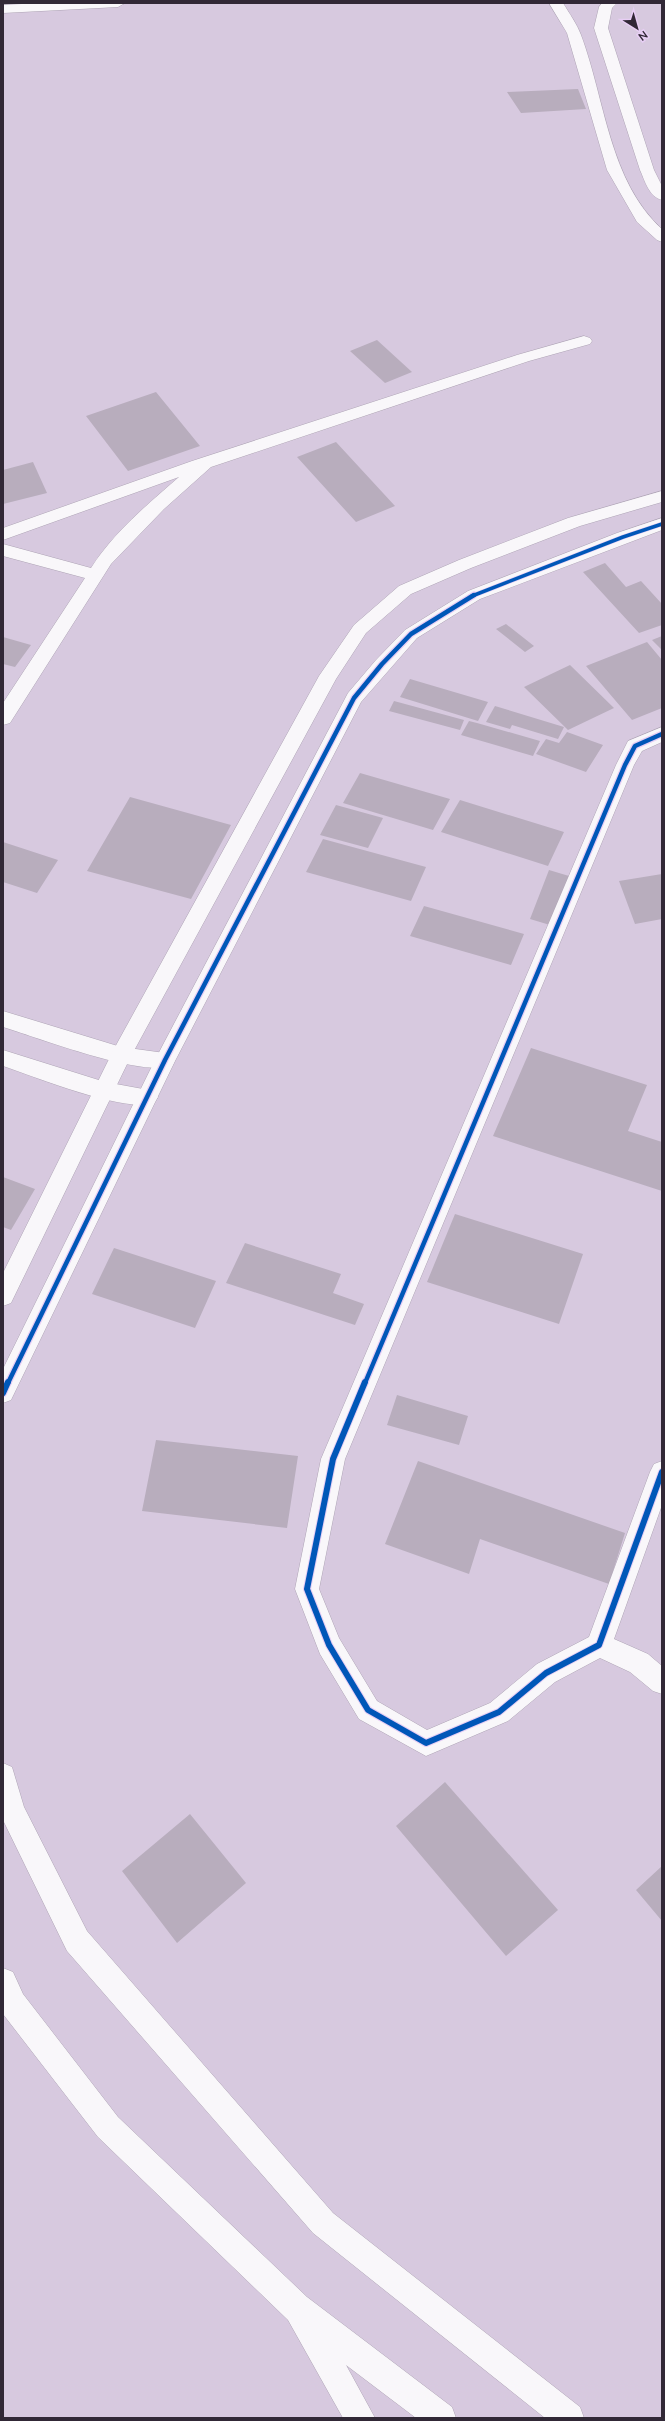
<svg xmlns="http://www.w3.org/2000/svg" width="665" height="2421" font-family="'Nunito Sans',sans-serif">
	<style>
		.building { fill: #b8adbd }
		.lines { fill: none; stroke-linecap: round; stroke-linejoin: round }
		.minor-casing { stroke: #aea4b5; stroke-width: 1 }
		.tertiary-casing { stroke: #aea4b5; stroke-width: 1 }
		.trunk-casing { stroke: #aea4b5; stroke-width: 1 }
		.minor { fill: #f9f7fa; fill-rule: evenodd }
		.tertiary { fill: #f9f7fa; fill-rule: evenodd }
		.trunk { fill: #f9f7fa; fill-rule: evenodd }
		.cycleway-far2-casing { stroke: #e7cef4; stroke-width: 5 }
		.cycleway-far1-casing { stroke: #e7cef4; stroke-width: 7 }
		.cycleway-casing { stroke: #e7cef4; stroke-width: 8 }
		.cycleway-far2 { stroke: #0057b8; stroke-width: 3.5 }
		.cycleway-far1 { stroke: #0057b8; stroke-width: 4.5 }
		.cycleway { stroke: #0057b8; stroke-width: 6 }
	</style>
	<rect width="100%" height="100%" fill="#d7c9df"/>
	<path class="building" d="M578,89l8,20 -65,4 -14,-21z
		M377,340l35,32 -27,11 -35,-32z
		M156,392l44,54 -72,25 -42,-55z
		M336,442l59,64 -39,16 -59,-65z
		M33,462l14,31 -44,11v-34z
		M605,563l21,24 15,-6 21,23v21l-23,8 -56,-61z
		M506,624l28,22 -9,6 -29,-23z
		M662,636v14l-10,-10z
		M3,637l28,8 -16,22 -12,-3z
		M647,642l15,18v48l-30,12 -46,-54z
		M570,665l44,43 -46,22 -44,-43z
		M410,679l78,23 -10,19 -78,-24z
		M394,701l70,19 -4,10 -71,-19z
		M495,706l69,21 -6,12 -46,-14 -2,4 -24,-7z
		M469,721l8,2 63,18 -7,15 -72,-21z
		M567,732l36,13 -17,27 -50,-18 10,-15 13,4z
		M360,773l90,26 -17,31 -90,-27z
		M130,797l101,28 -40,74 -104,-28z
		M460,800l104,32 -16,34 -107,-34z
		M336,805l47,13 -15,30 -48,-13z
		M323,839l103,28 -15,34 -105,-29z
		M3,842l55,18 -21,33 -34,-11z
		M549,870l20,6 -19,49 -20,-6z
		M662,874v45l-27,5 -16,-43z
		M424,906l100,28 -13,31 -101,-29z
		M531,1048l116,37 -19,46 34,11v49l-169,-55z
		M3,1177l32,12 -24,41 -8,-3z
		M455,1214l128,40 -24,70 -132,-42z
		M245,1243l96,31 -8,19 31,11 -9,21 -129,-42z
		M114,1248l102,33 -21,47 -103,-34z
		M397,1395l71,21 -9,29 -72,-20z
		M156,1440l142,16 -11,72 -145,-17z
		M418,1461l207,72 -16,51 -129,-45 -11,35 -84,-30z
		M445,1782l113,128 -52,46 -110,-130z
		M190,1814l56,69 -69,60 -55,-72z
		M662,1866v55l-26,-31z"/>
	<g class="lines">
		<g class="minor-casing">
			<path id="minor" d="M584,336l6,2 2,3 -2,3 -61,17 -318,106 -47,42 -53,55 -101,159 -7,2v-22l82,-125 -82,-22v-12l88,24c22,-35 57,-64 88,-91l-176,63v-12l189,-67 325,-106z
				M662,727v15l-20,9 -8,14 -289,694 -26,130 20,49 38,63 50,29 63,-27 47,-39 52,-27 61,-165 4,-8 8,-3v44l-48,134 34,15 14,12v28l-9,-3 -23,-19 -30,-14 -45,24 -47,39 -82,35 -67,-37 -39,-65 -25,-65 26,-130 295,-694 12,-24z
				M3,1011l118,36 51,7 3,6 -3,6c-31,11 -133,-28 -169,-39z
				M3,1050l102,32 49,9 4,6 -4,6c-30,10 -118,-26 -151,-37z"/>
		</g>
		<g class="tertiary-casing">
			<path id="tertiary" d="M549,3h14c6,10 14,21 18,32 24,64 28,146 81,194v13l-5,-2 -20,-18 -30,-52 -40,-137z
				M602,3h15l-5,5 -4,20 46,142 8,16v14c-13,-3 -17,-19 -22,-30l-46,-142 5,-21z
				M662,491v11l-82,24 -109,42 -60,26 -45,39 -30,46 -206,379 -119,245 -8,3v-33l111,-224 205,-373 35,-51 45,-39 60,-26 109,-42z
				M662,518v12l-182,69 -63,39 -56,64 -186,359 -164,339 -8,3v-34l152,-309 193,-367 28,-33 29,-30 63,-39 149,-58z
				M3,1763l9,4 12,40 63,124 246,282 247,194 4,11h-39l-232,-185 -246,-282 -64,-131z
				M3,1968l10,4 10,22 95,123 189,180 145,110 4,11h-40l-70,-53 29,53h-32l-55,-98 -190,-183 -95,-123z"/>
		</g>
		<g class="trunk-casing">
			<path id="trunk" d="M41,3h84l-7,4 -115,6v-8z"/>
		</g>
		<use href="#minor" class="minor"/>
		<use href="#tertiary" class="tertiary"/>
		<use href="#trunk" class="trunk"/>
		<g class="cycleway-far2-casing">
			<path id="cycleway-far2" d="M472,596l151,-59 39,-13"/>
		</g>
		<g class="cycleway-far1-casing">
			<path id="cycleway-far1" d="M8,1383l157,-323 189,-362 28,-34 29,-30 63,-39
				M365,1383l260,-618 10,-19 27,-12"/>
		</g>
		<g class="cycleway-casing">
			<path id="cycleway" d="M365,1382l-32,77 -26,130 22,56 39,65 58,33 73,-31 47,-39 53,-28 63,-173
				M3,1393l5,-11"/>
		</g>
		<use href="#cycleway-far2" class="cycleway-far2"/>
		<use href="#cycleway-far1" class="cycleway-far1"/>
		<use href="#cycleway" class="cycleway"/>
	</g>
	<rect width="665" height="2421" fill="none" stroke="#312836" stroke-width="8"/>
	<g transform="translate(637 28) rotate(143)" stroke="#e7cef4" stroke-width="3" paint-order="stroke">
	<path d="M0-3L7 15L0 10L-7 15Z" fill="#312836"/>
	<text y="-6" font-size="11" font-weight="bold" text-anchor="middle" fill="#312836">N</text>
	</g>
</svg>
